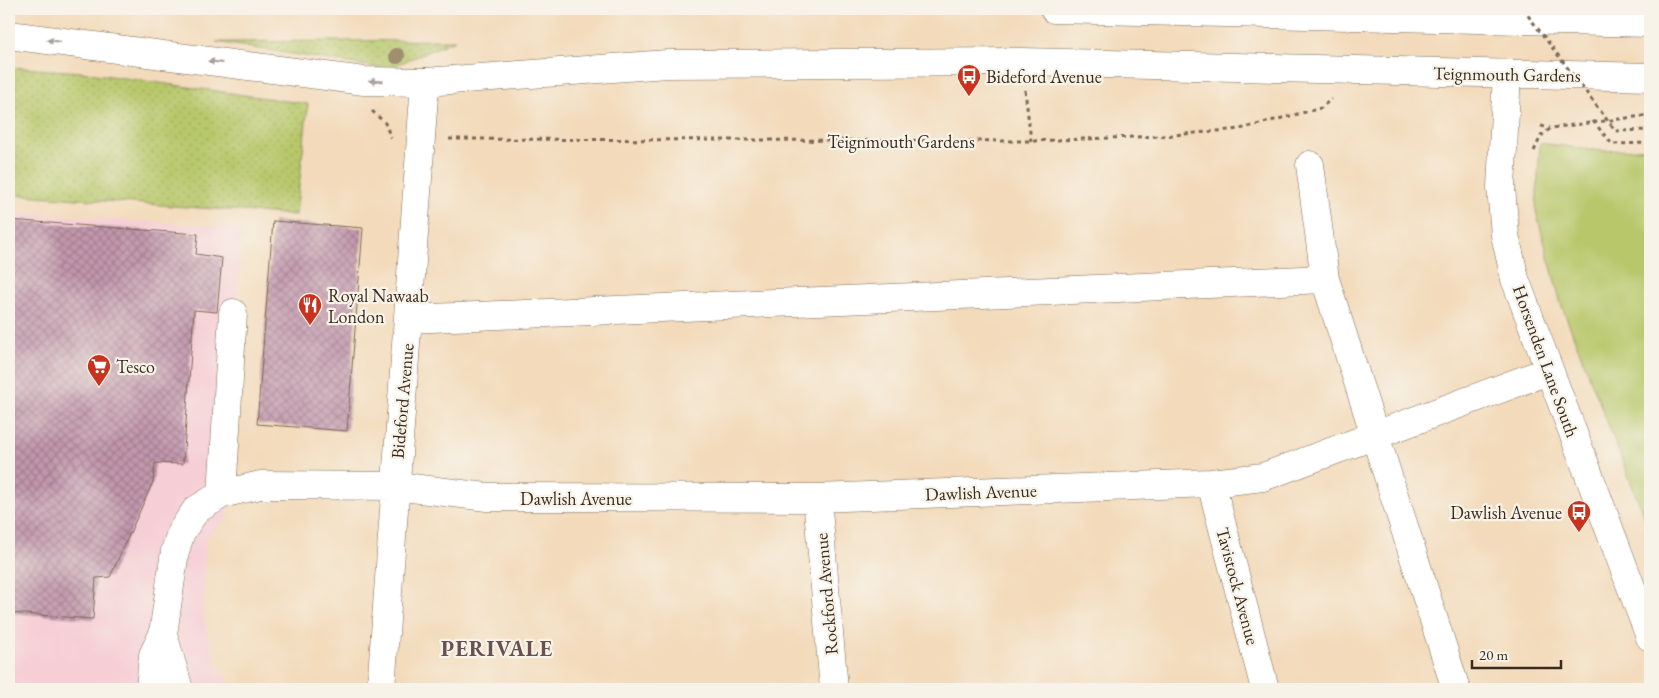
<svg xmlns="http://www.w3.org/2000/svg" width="1659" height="698" font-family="'EB Garamond',serif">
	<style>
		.built { fill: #f6cfd6 }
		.grass { fill: url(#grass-dots); stroke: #797844 }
		.green { fill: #b7c76a; stroke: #797844 }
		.building { fill: url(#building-cross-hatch) }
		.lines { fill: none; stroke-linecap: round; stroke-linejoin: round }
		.minor-casing { stroke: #7b6855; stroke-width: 29 }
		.major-casing { stroke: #7b6855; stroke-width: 29 }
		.highway-casing { stroke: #7b6855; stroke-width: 29 }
		.path { stroke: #7b6855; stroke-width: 3; stroke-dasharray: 4 4; stroke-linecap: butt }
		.minor { stroke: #fff; stroke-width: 28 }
		.major { stroke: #fff; stroke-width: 28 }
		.highway { stroke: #fff; stroke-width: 28 }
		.path-bridge { stroke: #7b6855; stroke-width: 3; stroke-dasharray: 4 4; stroke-linecap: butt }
		.tree { fill: #9f8f6f }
		.oneway { fill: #a79f9a }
		.labels { text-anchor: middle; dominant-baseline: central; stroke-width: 4.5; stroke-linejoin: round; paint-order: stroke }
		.street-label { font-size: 18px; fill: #3b2a1e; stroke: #f7f3e8 }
		.poi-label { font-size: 18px; fill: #3b2a1e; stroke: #f7f3e8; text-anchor: start }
		.district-label { font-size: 22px; font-weight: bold; letter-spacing: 1px; fill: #6a5050; stroke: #f7f3e8 }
	</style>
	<defs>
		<pattern id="grass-dots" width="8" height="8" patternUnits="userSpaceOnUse" patternTransform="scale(1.25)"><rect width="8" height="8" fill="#b7c76a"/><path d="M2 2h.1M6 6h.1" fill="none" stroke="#9eab5b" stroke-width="1.8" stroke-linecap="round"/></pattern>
		<pattern id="building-cross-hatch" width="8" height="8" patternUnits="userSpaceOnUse" patternTransform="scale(1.25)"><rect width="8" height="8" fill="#c297ad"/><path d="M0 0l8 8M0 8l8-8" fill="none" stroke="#9f7b8c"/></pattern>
	</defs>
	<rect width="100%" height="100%" fill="#f7f3e8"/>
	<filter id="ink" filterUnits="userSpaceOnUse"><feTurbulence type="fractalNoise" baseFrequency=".02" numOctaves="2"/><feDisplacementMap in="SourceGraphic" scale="10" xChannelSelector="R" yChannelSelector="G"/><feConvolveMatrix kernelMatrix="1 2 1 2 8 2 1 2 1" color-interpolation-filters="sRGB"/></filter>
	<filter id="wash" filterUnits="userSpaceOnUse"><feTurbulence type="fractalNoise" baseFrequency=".0096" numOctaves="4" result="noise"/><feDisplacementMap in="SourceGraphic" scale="20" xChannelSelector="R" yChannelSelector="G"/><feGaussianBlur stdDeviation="1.12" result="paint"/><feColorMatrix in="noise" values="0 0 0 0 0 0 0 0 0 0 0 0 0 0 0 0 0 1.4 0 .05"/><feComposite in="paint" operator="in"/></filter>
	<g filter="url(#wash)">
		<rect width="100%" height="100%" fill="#f3daba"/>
		<path class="built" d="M9,212l232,16 -13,291 -22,18 -3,79 14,52 14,16 -1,5h-221z"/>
		<path class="grass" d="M455,40l-68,29 -171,-27z
			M9,67l73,5 226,32 -12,111 -287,-21z"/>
		<path class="green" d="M1540,143l63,8 47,-3v383l-89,-227 -25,-93z"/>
		<g id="blocks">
			<path class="building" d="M9,220l189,14 -2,20 26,4 -5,54 -23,-2 -11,154 -28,-1 -2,19 -43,95 -14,1 -3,41 -84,-6z
				M273,221l90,7 -16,203 -90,-7z"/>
		</g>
	</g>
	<g filter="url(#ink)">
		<use href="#blocks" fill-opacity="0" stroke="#7b6855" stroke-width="1"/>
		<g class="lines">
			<g class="minor-casing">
				<path id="minor" d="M1507,74l-6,113 4,48 10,44 135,358
					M1310,165l15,114
					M409,319l916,-40 131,410
					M1211,483l54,206
					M222,494l11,-181
					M817,498l17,191
					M163,634l16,55
					M150,689l3,-34 10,-21 12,-83 6,-19 15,-22 26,-16 38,-9 135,1 92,11 330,1 394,-15 52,-6 285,-106
					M381,689l44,-607"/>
			</g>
			<g class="major-casing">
				<path id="major" d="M425,82l242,-18 355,-2 628,15"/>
			</g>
			<g class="highway-casing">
				<path id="highway" d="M1054,9l596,14
					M9,35l355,46 61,1"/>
			</g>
			<path class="path" d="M1025,90l6,51
				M372,111l13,12 6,15
				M1593,121l19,23 38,-1
				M1611,125l4,6 35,-1
				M1541,126l9,2
				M449,139l582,2 131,-5 78,-7 81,-21 10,-9
				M1534,151l7,-15 10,-8 99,-13"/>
			<use href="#minor" class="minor"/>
			<use href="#major" class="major"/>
			<use href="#highway" class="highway"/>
			<path class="path-bridge" d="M1523,9l88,116"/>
		</g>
		<circle class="tree" cx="397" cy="56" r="8"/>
		<defs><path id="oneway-solid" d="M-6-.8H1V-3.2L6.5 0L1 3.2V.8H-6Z" transform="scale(1.25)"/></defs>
		<g class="oneway">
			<use href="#oneway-solid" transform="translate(54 41) rotate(-173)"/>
			<use href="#oneway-solid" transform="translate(215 62) rotate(-173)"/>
			<use href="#oneway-solid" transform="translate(376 81) rotate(-179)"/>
		</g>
	</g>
	<defs>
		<g id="bus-pin" transform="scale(1.25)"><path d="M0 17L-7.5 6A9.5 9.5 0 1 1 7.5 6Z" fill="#c8321e" stroke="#f7f3e8"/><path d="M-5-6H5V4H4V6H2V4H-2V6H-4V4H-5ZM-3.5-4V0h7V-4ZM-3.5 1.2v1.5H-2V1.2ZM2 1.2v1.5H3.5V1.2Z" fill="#fff"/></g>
		<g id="restaurant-pin" transform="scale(1.25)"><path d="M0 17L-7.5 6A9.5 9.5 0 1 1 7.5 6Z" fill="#c8321e" stroke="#f7f3e8"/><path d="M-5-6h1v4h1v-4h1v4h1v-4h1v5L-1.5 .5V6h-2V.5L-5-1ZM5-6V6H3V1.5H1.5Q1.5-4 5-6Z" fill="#fff"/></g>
		<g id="supermarket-pin" transform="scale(1.25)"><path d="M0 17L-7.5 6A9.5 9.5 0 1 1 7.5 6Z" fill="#c8321e" stroke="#f7f3e8"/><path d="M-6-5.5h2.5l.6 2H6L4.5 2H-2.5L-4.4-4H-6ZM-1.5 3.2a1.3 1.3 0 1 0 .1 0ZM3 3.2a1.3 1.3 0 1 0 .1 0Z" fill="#fff"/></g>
	</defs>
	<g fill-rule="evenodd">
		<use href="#bus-pin" x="969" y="76"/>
		<use href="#restaurant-pin" x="310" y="305"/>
		<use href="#supermarket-pin" x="99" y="366"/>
		<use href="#bus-pin" x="1579" y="512"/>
	</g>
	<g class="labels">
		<g class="street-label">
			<text transform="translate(1507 74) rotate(1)">Teignmouth Gardens</text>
			<text x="901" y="141">Teignmouth Gardens</text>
			<text transform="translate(1546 361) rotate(70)">Horsenden Lane South</text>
			<text transform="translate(402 401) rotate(-85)">Bideford Avenue</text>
			<text transform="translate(981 492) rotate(-2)">Dawlish Avenue</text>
			<text x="576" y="498">Dawlish Avenue</text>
			<text transform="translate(1238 586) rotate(75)">Tavistock Avenue</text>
			<text transform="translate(826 594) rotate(-95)">Rockford Avenue</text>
		</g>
		<g class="poi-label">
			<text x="986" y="76">Bideford Avenue</text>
			<text x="328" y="295">Royal Nawaab<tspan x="328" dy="21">London</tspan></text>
			<text x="116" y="366">Tesco</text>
			<text x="1562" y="512" text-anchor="end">Dawlish Avenue</text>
		</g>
		<g class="district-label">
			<text x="497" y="648">PERIVALE</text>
		</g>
	</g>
	<rect width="1659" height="698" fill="none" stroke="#f7f3e8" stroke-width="30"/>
	<path d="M1472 660v8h89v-8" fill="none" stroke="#3b2a1e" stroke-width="2.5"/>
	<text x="1479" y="660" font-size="15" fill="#3b2a1e" stroke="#f7f3e8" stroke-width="4" paint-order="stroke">20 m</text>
</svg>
